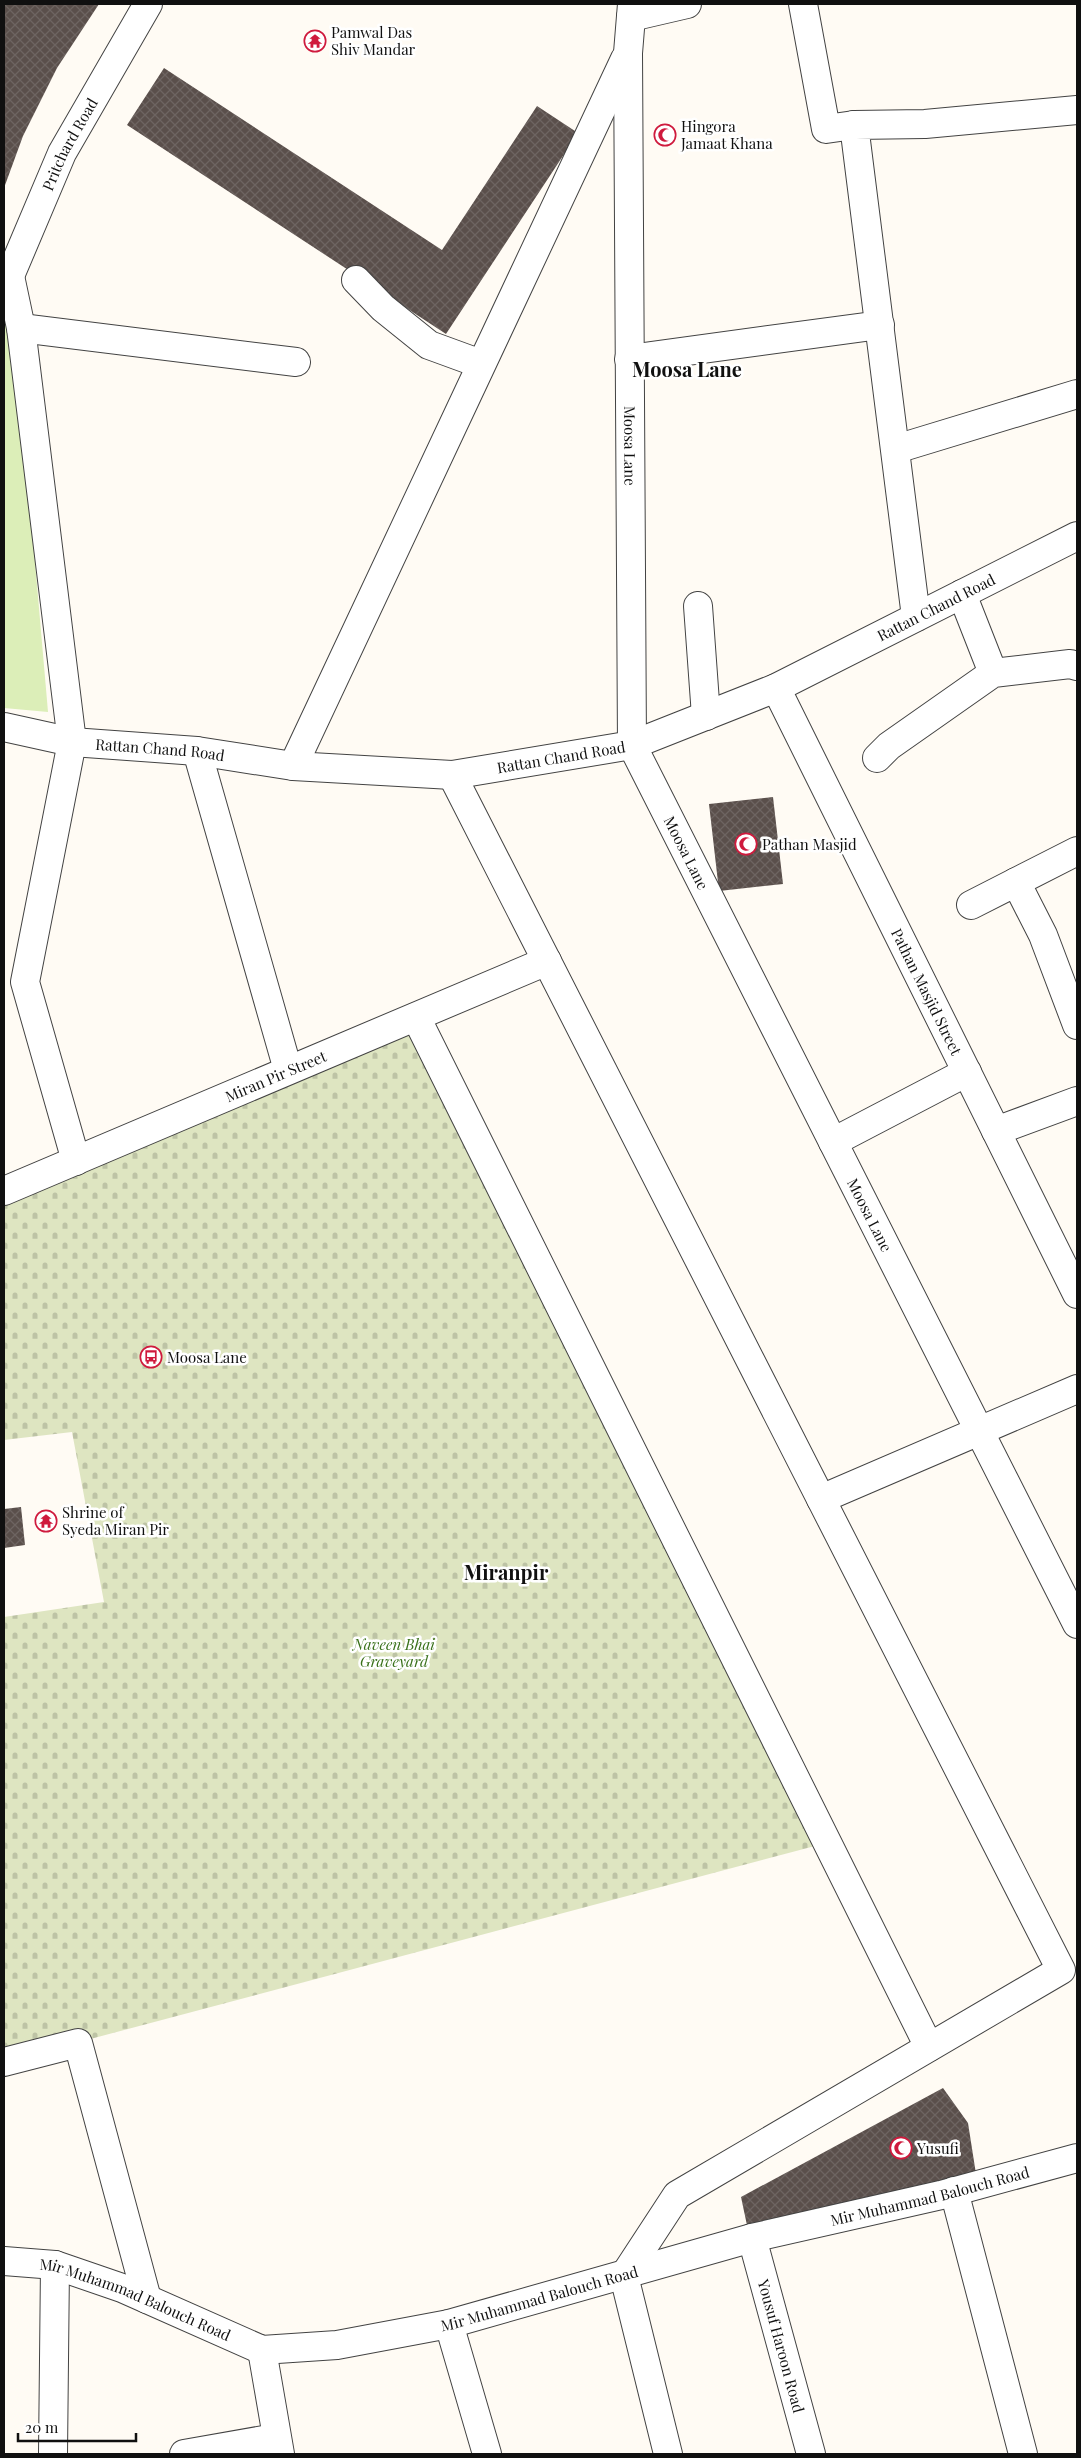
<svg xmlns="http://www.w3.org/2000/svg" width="1081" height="2458" font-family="'Playfair Display',serif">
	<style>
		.grass { fill: #dceeb8 }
		.cemetery { fill: url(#cemetery-stones) }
		.building { fill: url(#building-cross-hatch) }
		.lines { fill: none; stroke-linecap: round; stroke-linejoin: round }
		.minor-casing { stroke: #434343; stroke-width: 30 }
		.tertiary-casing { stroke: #434343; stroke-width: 30 }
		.minor { stroke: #fff; stroke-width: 28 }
		.tertiary { stroke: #fff; stroke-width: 28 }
		.labels { text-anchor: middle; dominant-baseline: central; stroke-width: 5; stroke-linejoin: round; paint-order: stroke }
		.poi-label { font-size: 15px; fill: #101010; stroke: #fff; text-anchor: start }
		.street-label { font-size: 15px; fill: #101010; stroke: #fff }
		.park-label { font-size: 15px; font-style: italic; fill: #387019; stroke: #fff }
		.district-label { font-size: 20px; font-weight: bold; fill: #101010; stroke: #fff }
	</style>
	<defs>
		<pattern id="cemetery-stones" width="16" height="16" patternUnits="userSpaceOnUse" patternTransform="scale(1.25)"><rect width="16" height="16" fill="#dee5c1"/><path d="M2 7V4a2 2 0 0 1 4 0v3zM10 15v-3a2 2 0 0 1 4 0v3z" fill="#bdc3a5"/></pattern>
		<pattern id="building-cross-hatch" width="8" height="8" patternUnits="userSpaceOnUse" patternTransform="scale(1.25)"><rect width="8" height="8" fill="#5a4f4b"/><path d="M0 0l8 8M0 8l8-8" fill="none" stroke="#6d6461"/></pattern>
	</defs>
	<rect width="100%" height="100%" fill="#fffbf4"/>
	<path class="grass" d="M4,290l16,99 28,323 -44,-4z"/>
	<path class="cemetery" d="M416,1017l399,829 -811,216v-445l100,-15 -32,-170 -68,8v-249z"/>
	<path class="building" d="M4,4h95l-42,64 -34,68 -19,52z
		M164,68l278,182 95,-144 41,27 -132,201 -319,-209z
		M773,797l10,87 -64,7 -10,-87z
		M21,1507l4,38 -21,3v-39z
		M943,2088l25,35 8,51 -228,56 -7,-33z"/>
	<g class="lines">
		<g class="minor-casing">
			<g id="minor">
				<path id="s1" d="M632,4l-4,49 4,692 445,879"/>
				<path d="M803,4l23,125 28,-4"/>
				<path d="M631,17l56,-13"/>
				<path d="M10,276l11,52 51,414 -47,240 51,179"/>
				<path d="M356,280l27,28 46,37 52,19"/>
				<path d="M21,328l275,34"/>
				<path d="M629,359l251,-34"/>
				<path d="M896,449l181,-55"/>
				<path d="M962,594l31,79"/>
				<path d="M698,606l8,110"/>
				<path d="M916,617l-62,-492 71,-1 152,-14"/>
				<path id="s2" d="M776,688l301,606"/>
				<path d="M197,751l91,319"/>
				<path d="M877,758l12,-12 104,-73 77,-9 7,2"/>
				<path d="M293,766l332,-707"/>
				<path d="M452,775l609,1195 -384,225 -53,81 44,178"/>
				<path d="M1016,882l27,53 34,90"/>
				<path d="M971,905l106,-54"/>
				<path d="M416,1017l513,1030"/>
				<path d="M996,1131l81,-30"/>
				<path d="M833,1142l134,-70"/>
				<path id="s3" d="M4,1191l543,-230"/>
				<path d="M821,1499l256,-110"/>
				<path d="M4,2062l74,-19 69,256"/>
				<path d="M954,2191l69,263"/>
				<path id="s4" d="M752,2238l59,216"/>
				<path d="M449,2324l38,130"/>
				<path d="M262,2350l18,104"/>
				<path d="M53,2454l2,-189"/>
				<path d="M184,2454l91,-16"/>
			</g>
		</g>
		<g class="tertiary-casing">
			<g id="tertiary">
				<path id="s5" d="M4,290l58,-137 86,-149"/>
				<path id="s6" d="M4,727l68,15 125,9 96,15 159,9 180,-30 144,-57 301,-152"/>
				<path id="s7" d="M4,2261l51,4 67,23 140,62 75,-5 112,-21 303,-86 189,-43 136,-37"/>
			</g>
		</g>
		<use href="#minor" class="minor"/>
		<use href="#tertiary" class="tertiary"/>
	</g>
	<defs>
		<g id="temple-ring" transform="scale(1.125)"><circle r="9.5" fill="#fff" stroke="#cf1a3d" stroke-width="1.5"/><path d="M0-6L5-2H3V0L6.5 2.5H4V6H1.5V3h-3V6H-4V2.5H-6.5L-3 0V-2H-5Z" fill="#cf1a3d"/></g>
		<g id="mosque-ring" transform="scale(1.125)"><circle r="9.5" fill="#fff" stroke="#cf1a3d" stroke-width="1.5"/><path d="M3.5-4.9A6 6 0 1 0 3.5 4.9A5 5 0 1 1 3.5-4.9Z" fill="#cf1a3d"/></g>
		<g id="bus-ring" transform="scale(1.125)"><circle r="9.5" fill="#fff" stroke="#cf1a3d" stroke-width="1.5"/><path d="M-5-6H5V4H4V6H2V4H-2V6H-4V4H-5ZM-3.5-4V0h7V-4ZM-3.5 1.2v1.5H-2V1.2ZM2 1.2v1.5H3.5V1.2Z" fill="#cf1a3d"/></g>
	</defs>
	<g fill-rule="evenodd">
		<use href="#temple-ring" x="315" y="41"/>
		<use href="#mosque-ring" x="665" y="135"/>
		<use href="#mosque-ring" x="746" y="844"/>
		<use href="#bus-ring" x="151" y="1357"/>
		<use href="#temple-ring" x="46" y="1521"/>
		<use href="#mosque-ring" x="901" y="2148"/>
	</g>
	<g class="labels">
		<g class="poi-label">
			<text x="331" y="32">Pamwal Das<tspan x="331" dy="17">Shiv Mandar</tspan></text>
			<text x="681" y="126">Hingora<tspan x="681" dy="17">Jamaat Khana</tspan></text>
			<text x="762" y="844">Pathan Masjid</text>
			<text x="167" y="1357">Moosa Lane</text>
			<text x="62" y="1512">Shrine of<tspan x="62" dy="17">Syeda Miran Pir</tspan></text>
			<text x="917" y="2148">Yusufi</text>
		</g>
		<g class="street-label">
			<text stroke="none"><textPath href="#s5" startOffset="160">Pritchard Road</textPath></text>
			<text stroke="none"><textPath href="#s1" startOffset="442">Moosa Lane</textPath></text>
			<text stroke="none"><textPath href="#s6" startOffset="968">Rattan Chand Road</textPath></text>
			<text stroke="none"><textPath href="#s6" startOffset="158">Rattan Chand Road</textPath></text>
			<text stroke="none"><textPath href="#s6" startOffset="562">Rattan Chand Road</textPath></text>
			<text stroke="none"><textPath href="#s1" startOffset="862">Moosa Lane</textPath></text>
			<text stroke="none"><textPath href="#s2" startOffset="339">Pathan Masjid Street</textPath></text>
			<text stroke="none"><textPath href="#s3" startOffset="295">Miran Pir Street</textPath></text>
			<text stroke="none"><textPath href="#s1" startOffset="1268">Moosa Lane</textPath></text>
			<text stroke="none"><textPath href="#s7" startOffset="962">Mir Muhammad Balouch Road</textPath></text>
			<text stroke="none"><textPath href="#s7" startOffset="558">Mir Muhammad Balouch Road</textPath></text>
			<text stroke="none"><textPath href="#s7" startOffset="138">Mir Muhammad Balouch Road</textPath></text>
			<text stroke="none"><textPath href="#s4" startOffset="112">Yousuf Haroon Road</textPath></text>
		</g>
		<g class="park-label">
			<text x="394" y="1644">Naveen Bhai<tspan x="394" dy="17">Graveyard</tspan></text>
		</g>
		<g class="district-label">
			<text x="687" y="368">Moosa Lane</text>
			<text x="506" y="1571">Miranpir</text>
		</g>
	</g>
	<rect width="1081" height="2458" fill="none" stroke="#101010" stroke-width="10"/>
	<path d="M18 2433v8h118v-8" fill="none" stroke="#101010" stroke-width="2.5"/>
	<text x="25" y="2433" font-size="15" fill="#101010" stroke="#ffffff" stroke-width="4" paint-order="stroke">20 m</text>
</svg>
